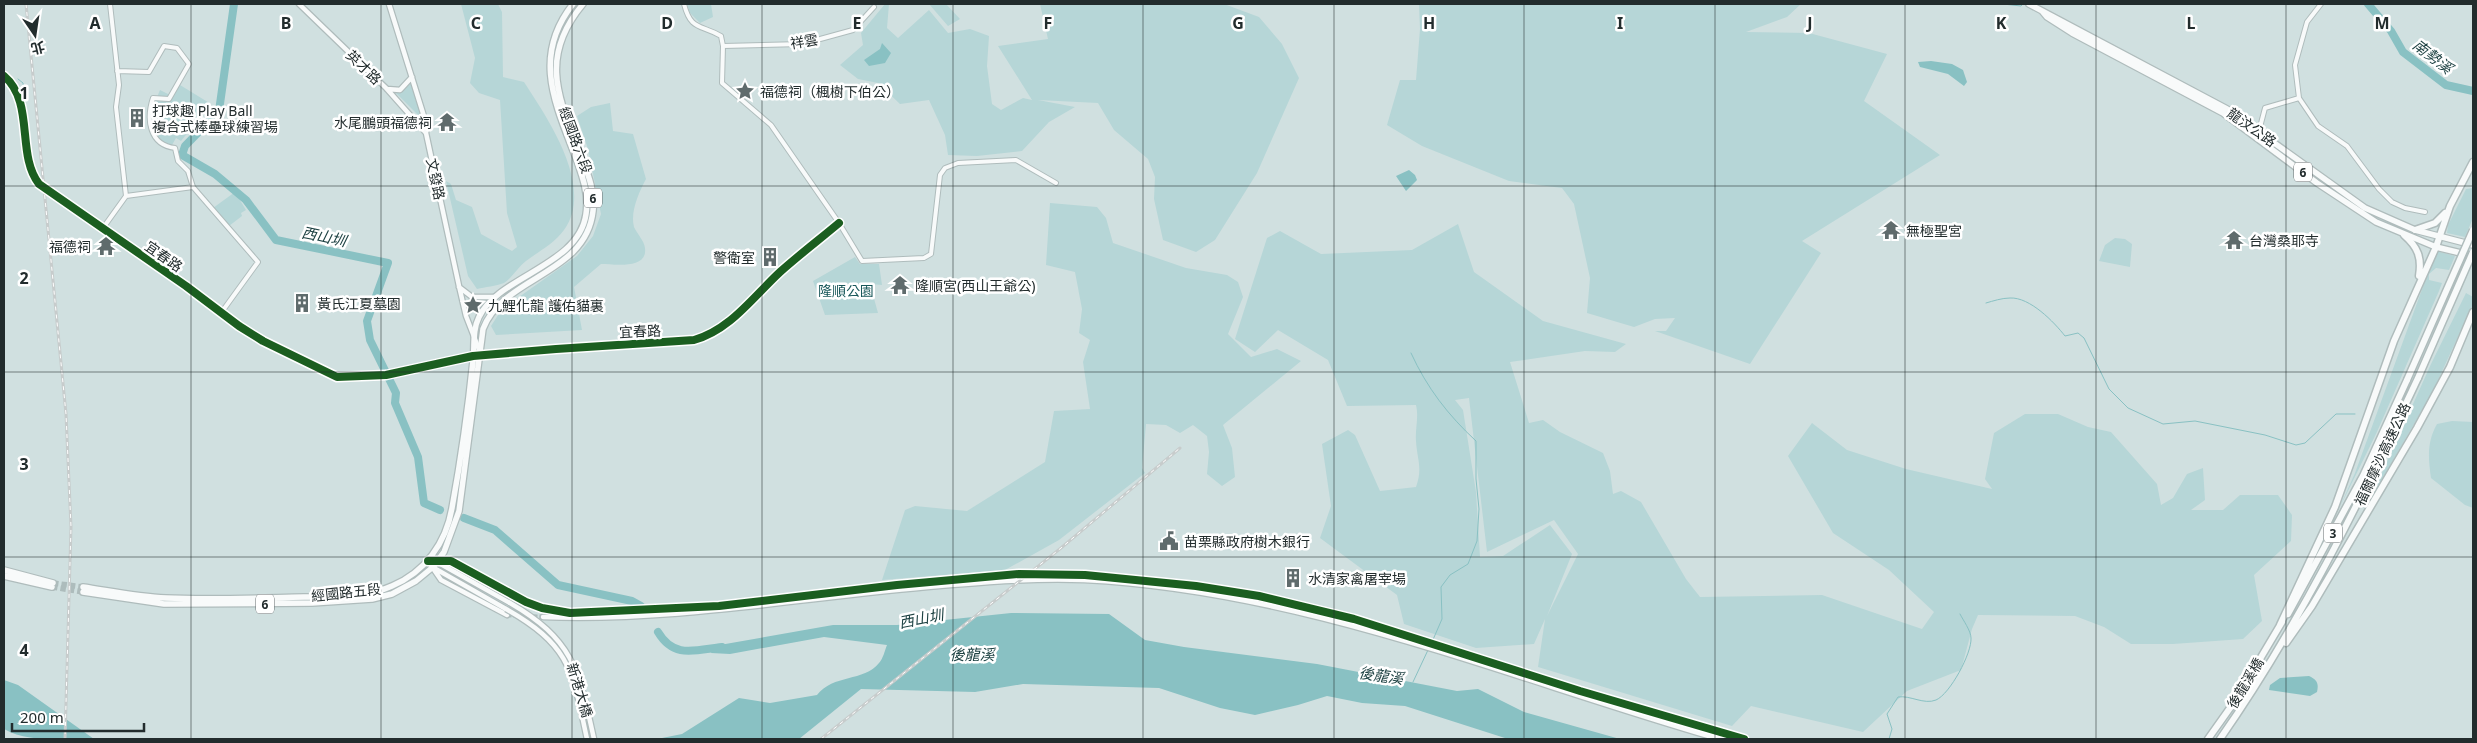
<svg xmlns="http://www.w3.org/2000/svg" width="2477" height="743" font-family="'Noto Sans','Noto Sans TC',sans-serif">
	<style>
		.green { fill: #b6d6d7; fill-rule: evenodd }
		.water { fill: #89c1c3 }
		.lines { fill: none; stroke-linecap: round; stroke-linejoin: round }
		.stream { stroke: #89c1c3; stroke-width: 1 }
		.river { stroke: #89c1c3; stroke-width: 8 }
		.tertiary-tunnel { stroke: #adbcbc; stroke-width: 4.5; stroke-dasharray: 4.5 2; stroke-linecap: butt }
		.primary-tunnel { stroke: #adbcbc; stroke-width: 5.5; stroke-dasharray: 5.5 3; stroke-linecap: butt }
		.minor-casing { stroke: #afbcbc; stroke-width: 6 }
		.tertiary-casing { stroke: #afbcbc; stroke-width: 7 }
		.primary-casing { stroke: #afbcbc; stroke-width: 8 }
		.motorway-casing { stroke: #afbcbc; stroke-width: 9 }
		.minor { stroke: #f8fafa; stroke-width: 4 }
		.tertiary { stroke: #f8fafa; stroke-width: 4.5 }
		.primary { stroke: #f8fafa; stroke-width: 5.5 }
		.motorway { stroke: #f8fafa; stroke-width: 6 }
		.rail-casing { stroke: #c7cccc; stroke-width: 3 }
		.rail { stroke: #fff; stroke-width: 1; stroke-dasharray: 4; stroke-linecap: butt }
		.tertiary-bridge-casing { stroke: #afbcbc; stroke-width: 7; stroke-linecap: butt }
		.motorway-bridge-casing { stroke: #afbcbc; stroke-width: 9; stroke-linecap: butt }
		.tertiary-bridge { stroke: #f8fafa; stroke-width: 4.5 }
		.motorway-bridge { stroke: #f8fafa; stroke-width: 6 }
		.cycleway-casing { stroke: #fff; stroke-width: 11 }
		.cycleway { stroke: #1b5e20; stroke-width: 8 }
		.grid { fill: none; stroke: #222c2d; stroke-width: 1; stroke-opacity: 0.55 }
		.labels { text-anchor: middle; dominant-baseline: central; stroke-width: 5; stroke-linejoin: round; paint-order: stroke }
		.shield { fill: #fff; stroke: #646b6c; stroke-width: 1 }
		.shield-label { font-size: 12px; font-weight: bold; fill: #222c2d }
		.street-label { font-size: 14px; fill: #222c2d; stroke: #fff }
		.poi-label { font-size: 14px; fill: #222c2d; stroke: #fff; text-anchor: start }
		.park-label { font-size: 14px; fill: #19585a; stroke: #fff }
		.water-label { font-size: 15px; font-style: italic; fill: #1e4243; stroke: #fff }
		.grid-label { font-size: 16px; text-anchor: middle; font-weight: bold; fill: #222c2d; stroke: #fff; stroke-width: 5; stroke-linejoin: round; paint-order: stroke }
	</style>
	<rect width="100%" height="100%" fill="#d0e0e0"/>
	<path class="green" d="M461,4h37l4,8 1,65 21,5c24,37 71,105 40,148 -10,14 -25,21 -38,31 -8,6 -14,17 -22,22 -8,3 -19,4 -27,6l-9,-13 -22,-95 5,3 5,16 16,7 9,27 31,17 5,-4 -10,-34 -7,-113 -21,-7 -9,-10 5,-25z
		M687,4h24l2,13 -13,6 -10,-10z
		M885,4h4l-2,24 11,10 31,-28 19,23 22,-4 19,7 -2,30 5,38 9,6 22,-12 9,2 -34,-54 50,-7 -8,-35h184l35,13 23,27 17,34 -42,95 -42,67 -19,12 -33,-12 -9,-41 1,-22 -7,-18 -34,-29 -16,-27 -60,-3 37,7 -26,15 -27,29 -45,5 -29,-1 -3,-20 -16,-35 -29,4 -22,-21 -20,-4 -18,-14 23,-20 -2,-12z
		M929,4h17l14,15 -12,7z
		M1419,4h382l-14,13 -41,15 63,1 78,21 -23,47 76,54 -138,86 19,12 -71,111 -95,-33h11l9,-13 -20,1 -21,8 -47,-14 3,-35 -16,-74 -12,-16 -53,-7 -87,-35 -35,-21 13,-45h16l4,-51z
		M411,83l10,31 -2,2 -24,-24 8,-1z
		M180,85l31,19 -30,37 -5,-3 -4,7 -11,-2c-13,-18 -9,-34 -1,-53l12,6z
		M610,103l3,28 20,3 13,45c-7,13 -16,33 -12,48 3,7 10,13 11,21 3,22 -31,16 -44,16l-27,23 8,43 -86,5 -5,-9 11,-17 75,-53 16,-20 8,-22 -13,-65 -11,-33 14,-9z
		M2473,188v30l-8,19 -18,-4 1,-8 18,-36z
		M235,192l11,18 -5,3 1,3 -13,10 -16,-18z
		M1050,203l47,4 9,11 7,25 73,25 41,7 11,7 5,15 -15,37 23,23 26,-8 24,12 -78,64 9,23 3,29 -13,9 -15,-12 2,-22 -2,-16 -14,-11 -13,8 -14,-8 -20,-1 -4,44 3,5 -86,67 -54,30 -123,10 23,-70 10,-4 52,5 78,-49 9,-51 36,-2 -7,-47 7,-22 -11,-7 3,-24 -7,-37 -29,-7z
		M1458,224l16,48 69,49 83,23 -11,8 -30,-1 -75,11 19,61 14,-3 17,12 43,21 7,18 3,23 8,-3 20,11 45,77 14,18 122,-2 100,34 12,-17 -45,-42 -56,-37 -45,-77 24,-33 35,27 59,19 86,20 -7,-10 9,-46 31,-19h33l30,13 23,5 46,52 4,21 12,-7 14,-24 16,-6 2,32 -14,10h32l17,-15h38l14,20 -1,26 -37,34 8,46 -19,18 -70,5h-42l-27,-17 -29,-11 -97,-1 -6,14 -11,41 -54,21 -44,41 -112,-26 -19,20 -194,-59 7,-48 -11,25 -58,4 -72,-24 -7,-29 -77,-57 11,-32 -9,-62 26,-14 7,5 25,56 36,-4c7,-19 1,-28 0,-46 -1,-13 3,-23 0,-36l-69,1 -19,-46 -50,-30 -23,22 -20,-13 32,-101 13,-7 41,23 91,-4zM1469,398l18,154 67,-32 24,34 -31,62 25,-62 -22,-29 -47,31 -23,1 -4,-65 -13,-82 -8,-10z
		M2115,238l10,1 7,5 -2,23 -31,-6 6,-16z
		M2436,251l19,5 -6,14 -13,-2 -7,6v6l13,3 -3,8 -63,143 -38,77 17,-38z
		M855,257l5,7h19l3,21 -12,-1 8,29 -53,2 -12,-34z
		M2466,293l7,4v7l-40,87 -64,111 62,-138z
		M2452,421l21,1v86l-8,-3 -34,-27c-3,-21 -4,-36 6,-54z"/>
	<path class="water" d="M882,43l9,10 -6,10 -16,3 -5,-6 16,-11z
		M1931,61l21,3 11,6 4,12 -3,4 -16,-12 -28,-7 -2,-5z
		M1409,170l6,5 2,5 -11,11 -10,-15z
		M1011,613l98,1 36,26 39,7 133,17 140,27 21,-2 46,23 96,27h-112l-103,-33 -43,-3 -35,-7 -29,9 -43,10 -35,-7 -61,-20 -136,-4 -48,8 -114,-3 -62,50h-142l25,-5 57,-36 31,5 47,-8c16,-21 47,-13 62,-32 4,-4 6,-13 8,-18l-63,-8 -94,17 -19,-1 3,-7 119,-21h64z
		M2309,676c8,4 10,7 8,16l-7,4 -41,-6 1,-5 10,-7z
		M4,680l14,5 76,54c-29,0 -66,4 -90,-10z"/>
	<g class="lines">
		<path class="stream" d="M2003,4l18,2 2,-2
			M18,79l5,4 10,85
			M1986,303c7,-2 16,-5 24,-5 20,-1 44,24 55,38l13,-3 6,5 25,51 19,19 35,16 32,-3 70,14 31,10 9,-2 31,-29h19
			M1411,353c16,35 37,62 65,88v38l3,30 -2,32 -9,23 -18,11 -9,12 1,32 -10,23
			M1413,682l15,-32
			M1889,739l3,-10 -5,-15 11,-17c12,-2 26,8 38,3 14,-6 36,-47 35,-62 0,-7 -8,-18 -11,-24"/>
		<path class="river" d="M234,4l-15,107 -34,35 -3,9 33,19 31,26 30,40 112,23 -21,58 3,19 26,53 -1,10 23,54 6,46 16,7
			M2368,4l23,27 12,21 43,33 27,6
			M464,518l31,12 63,55 74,16 9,5
			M658,632c16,27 37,18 64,15"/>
		<path class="tertiary-tunnel" d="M507,615l36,2"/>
		<path class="primary-tunnel" d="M53,583l30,4
			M52,587l31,5"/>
		<g class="minor-casing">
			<path id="minor" d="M684,4c7,27 16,20 37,32l2,10 -1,37 49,42 68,98 23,38 62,-3 7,-4 9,-79 5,-7 13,-5 58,-3 40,23
				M2321,4l-14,18 -12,43 4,33 19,28 29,20 32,43 13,13 13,6 20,4
				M723,46l79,-2 51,-14 21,-23
				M117,71l32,1 15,-26 13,2 12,16 -20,35 -16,-1c-7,21 -4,47 22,50l3,13 10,10 5,16 65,75 -37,51
				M4,76c31,26 12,79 35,108l147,102 53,40 24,15 74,36 49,-2 87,-19 83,-7 138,-9c36,-10 59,-43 86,-68 19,-17 40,-33 59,-49
				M2259,131l6,-23 34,-10
				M126,196l67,-9
				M103,228l23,-32 -10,-89 3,-22 -9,-81"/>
		</g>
		<g class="tertiary-casing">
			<path id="tertiary" d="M299,4l87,84 40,45
				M389,4l38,122 -1,7 33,153 7,30 14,36
				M387,89l13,1 12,-13
				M459,287l13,10h23
				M428,561h23l75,41 16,6 28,5 149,-7 178,-21 122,-11 66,1 111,11 63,10 95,23 226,72 164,48
				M428,561l13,19 66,35
				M437,562l73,41
				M434,568l72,41
				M543,617c133,5 264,-20 396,-31 48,-4 97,-8 145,-6 221,11 426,99 635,159"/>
		</g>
		<g class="primary-casing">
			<path id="primary" d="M2029,4l198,105 138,99 50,22 58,15
				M2042,11l5,6 25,16 151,80 94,70 59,39 60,25 37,9
				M4,570l49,13
				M4,576l48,11
				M83,587c27,4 55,10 83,11 46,2 92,0 138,-1 29,-1 62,1 88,-11 33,-14 54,-43 60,-78 9,-49 16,-98 21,-147 2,-15 -1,-30 6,-44 19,-41 100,-51 107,-103 3,-19 -3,-36 -9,-53 -21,-56 -46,-104 -4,-157
				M83,592l81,12 148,-1 60,-4 20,-5 24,-13 17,-14 11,-15 15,-41 24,-182c20,-53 103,-54 110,-118 2,-18 -4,-35 -11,-52 -22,-59 -45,-100 1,-155"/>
		</g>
		<g class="motorway-casing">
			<path id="motorway" d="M2415,230l20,-7 10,-10
				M2404,235c14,12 18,23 15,41
				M2288,614l75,-138 44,-96
				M2280,625l55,-118 59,-166 42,-94 14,-41 23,-44
				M2286,643l26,-37 105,-178 33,-61 23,-55
				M2208,739l27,-38 47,-79
				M2220,739c79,-113 139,-236 198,-361"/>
		</g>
		<use href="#minor" class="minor"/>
		<use href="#tertiary" class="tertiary"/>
		<use href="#primary" class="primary"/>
		<use href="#motorway" class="motorway"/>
		<g class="rail-casing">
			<path id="rail" d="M26,4l40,410 5,113 -6,212
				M821,739l240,-191 119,-100"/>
		</g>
		<use href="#rail" class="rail"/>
		<g class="tertiary-bridge-casing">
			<path id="tertiary-bridge" d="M510,603c64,37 69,68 84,136
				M506,609c65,37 66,61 81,130"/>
		</g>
		<g class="motorway-bridge-casing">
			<path id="motorway-bridge" d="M2418,378l55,-126
				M2407,380l66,-150"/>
		</g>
		<use href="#tertiary-bridge" class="tertiary-bridge"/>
		<use href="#motorway-bridge" class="motorway-bridge"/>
		<g class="cycleway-casing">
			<path id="cycleway" d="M4,76c31,26 12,79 35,108l147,102 53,40 24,15 74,36 49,-2 87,-19 83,-7 138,-9c36,-10 59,-43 86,-68 19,-17 40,-33 59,-49
				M428,561h23l75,41 16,6 28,5 149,-7 178,-21 122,-11 66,1 111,11 63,10 95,23 226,72 164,48"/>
		</g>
		<use href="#cycleway" class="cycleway"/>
	</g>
	<path class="grid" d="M191,4v735M381,4v735M572,4v735M762,4v735M953,4v735M1143,4v735M1334,4v735M1524,4v735M1715,4v735M1905,4v735M2096,4v735M2286,4v735M4,186h2469M4,372h2469M4,557h2469"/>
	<defs>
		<g id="sight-bare" transform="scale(1.5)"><path d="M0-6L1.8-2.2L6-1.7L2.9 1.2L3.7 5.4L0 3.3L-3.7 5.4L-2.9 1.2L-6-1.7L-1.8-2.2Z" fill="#5f6b6c" stroke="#fff" stroke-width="2.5" paint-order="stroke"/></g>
		<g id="building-bare" transform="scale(1.5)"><path d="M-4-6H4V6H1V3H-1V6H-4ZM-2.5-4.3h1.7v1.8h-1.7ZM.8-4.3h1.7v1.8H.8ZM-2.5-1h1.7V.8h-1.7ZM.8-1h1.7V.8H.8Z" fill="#5f6b6c" stroke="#fff" stroke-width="2.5" paint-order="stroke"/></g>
		<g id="temple-bare" transform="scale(1.5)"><path d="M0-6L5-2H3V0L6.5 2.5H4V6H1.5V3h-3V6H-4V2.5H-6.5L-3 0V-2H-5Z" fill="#5f6b6c" stroke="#fff" stroke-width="2.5" paint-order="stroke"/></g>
		<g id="civic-bare" transform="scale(1.5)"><path d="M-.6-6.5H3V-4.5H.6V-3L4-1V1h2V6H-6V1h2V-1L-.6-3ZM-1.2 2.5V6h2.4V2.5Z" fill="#5f6b6c" stroke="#fff" stroke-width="2.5" paint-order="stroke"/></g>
	</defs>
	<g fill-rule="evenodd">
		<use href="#sight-bare" x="745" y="91"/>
		<use href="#building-bare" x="137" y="118"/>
		<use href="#temple-bare" x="447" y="122"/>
		<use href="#temple-bare" x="1891" y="230"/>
		<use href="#temple-bare" x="2234" y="240"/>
		<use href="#temple-bare" x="106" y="246"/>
		<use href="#building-bare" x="770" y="257"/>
		<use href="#temple-bare" x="900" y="285"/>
		<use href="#building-bare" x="302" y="303"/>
		<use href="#sight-bare" x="473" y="305"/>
		<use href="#civic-bare" x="1169" y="541"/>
		<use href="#building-bare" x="1293" y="578"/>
	</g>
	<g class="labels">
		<g class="shield">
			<rect x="2294" y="162.5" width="18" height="19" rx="4"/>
			<rect x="584" y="188.5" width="18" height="19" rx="4"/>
			<rect x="2324" y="523.5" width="18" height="19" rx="4"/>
			<rect x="256" y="594.5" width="18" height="19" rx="4"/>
		</g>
		<g class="shield-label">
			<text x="2303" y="172">6</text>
			<text x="593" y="198">6</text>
			<text x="2333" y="533">3</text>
			<text x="265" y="604">6</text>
		</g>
		<g class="street-label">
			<text transform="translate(804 41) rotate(-10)">祥雲</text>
			<text transform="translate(364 67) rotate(44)">英才路</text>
			<text transform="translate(2252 127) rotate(35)">龍汶公路</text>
			<text transform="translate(576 140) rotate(70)">經國路六段</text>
			<text transform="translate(436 179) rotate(78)">文發路</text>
			<text transform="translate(164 256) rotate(35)">宜春路</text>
			<text transform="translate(640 331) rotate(-3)">宜春路</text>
			<text transform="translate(2382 454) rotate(-65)">福爾摩沙高速公路</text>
			<text transform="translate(346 592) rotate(-6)">經國路五段</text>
			<text transform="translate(2245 683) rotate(-59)">後龍溪橋</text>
			<text transform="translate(580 690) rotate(73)">新港大橋</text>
		</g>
		<g class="poi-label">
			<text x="760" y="91">福德祠（楓樹下伯公）</text>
			<text x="152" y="110">打球趣 Play Ball<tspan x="152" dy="16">複合式棒壘球練習場</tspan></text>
			<text x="432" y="122" text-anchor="end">水尾鵬頭福德祠</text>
			<text x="1906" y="230">無極聖宮</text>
			<text x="2249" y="240">台灣桑耶寺</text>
			<text x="91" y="246" text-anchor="end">福德祠</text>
			<text x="755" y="257" text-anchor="end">警衛室</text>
			<text x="915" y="285">隆順宮(西山王爺公)</text>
			<text x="317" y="303">黃氏江夏墓園</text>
			<text x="488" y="305">九鯉化龍 護佑貓裏</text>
			<text x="1184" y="541">苗栗縣政府樹木銀行</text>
			<text x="1308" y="578">水清家禽屠宰場</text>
		</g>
		<g class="park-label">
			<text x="846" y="290">隆順公園</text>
		</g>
		<g class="water-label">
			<text transform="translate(2433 56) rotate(38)">南勢溪</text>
			<text transform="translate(324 236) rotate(12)">西山圳</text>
			<text transform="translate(921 618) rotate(-11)">西山圳</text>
			<text x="972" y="654">後龍溪</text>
			<text transform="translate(1381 675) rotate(8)">後龍溪</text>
		</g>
	</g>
	<g class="grid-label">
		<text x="95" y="29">A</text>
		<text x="286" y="29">B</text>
		<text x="476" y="29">C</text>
		<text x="667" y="29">D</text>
		<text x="857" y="29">E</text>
		<text x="1048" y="29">F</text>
		<text x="1238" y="29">G</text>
		<text x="1429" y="29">H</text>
		<text x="1620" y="29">I</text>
		<text x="1810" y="29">J</text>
		<text x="2001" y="29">K</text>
		<text x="2191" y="29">L</text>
		<text x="2382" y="29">M</text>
		<text x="24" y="99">1</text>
		<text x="24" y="284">2</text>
		<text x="24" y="470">3</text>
		<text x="24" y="656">4</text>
	</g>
	<rect width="2477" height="743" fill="none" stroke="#222c2d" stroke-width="10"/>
	<g transform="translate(35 35) rotate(167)" stroke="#ffffff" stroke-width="4" paint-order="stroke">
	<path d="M0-4L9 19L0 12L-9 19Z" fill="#222c2d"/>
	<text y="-8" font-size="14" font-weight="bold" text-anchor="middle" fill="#222c2d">北</text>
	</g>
	<path d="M12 723v8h132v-8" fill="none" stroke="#222c2d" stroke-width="2.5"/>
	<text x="20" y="723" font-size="15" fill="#222c2d" stroke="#ffffff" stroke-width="4" paint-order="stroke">200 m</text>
</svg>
